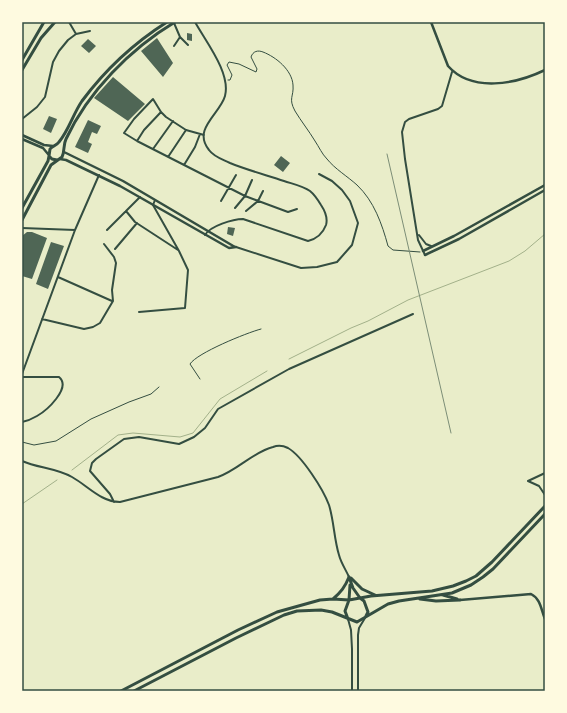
<svg xmlns="http://www.w3.org/2000/svg" width="567" height="713" font-family="'Work Sans',sans-serif">
	<style>
		.lines { fill: none; stroke-linecap: round; stroke-linejoin: round }
		.stream { stroke: #a3b18a; stroke-width: 1 }
		.building { fill: #4f6655 }
		.path { stroke: #344e41; stroke-width: 1 }
		.minor { stroke: #344e41; stroke-width: 2 }
		.tertiary { stroke: #344e41; stroke-width: 2.5 }
		.secondary { stroke: #344e41; stroke-width: 3 }
		.primary { stroke: #344e41; stroke-width: 3 }
		.rail { stroke: #7c8e77; stroke-width: 1 }
		.neatline { fill: none; stroke: #344e41; stroke-width: 1.5 }
	</style>
	<rect width="100%" height="100%" fill="#e9edc9"/>
	<g class="lines">
		<path class="stream" d="M289,359l62,-31 17,-7 40,-21 101,-39 16,-10 20,-17
			M72,470l46,-35 15,-2 47,4 13,-4 27,-34 47,-28
			M22,504l35,-24"/>
	</g>
	<path class="building" d="M187,33l5,1v7l-5,-1z
		M157,38l16,25 -10,14 -22,-26z
		M88,39l8,7 -7,7 -8,-7z
		M113,77l32,27 -17,17 -34,-23z
		M49,116l8,3 -6,14 -8,-4z
		M88,120l13,6 -4,8 -5,-2 -4,10 4,2 -4,9 -13,-6z
		M281,156l9,7 -7,9 -9,-7z
		M228,227l7,1 -2,8 -6,-2z
		M27,232h5l15,6 -15,41 -10,-3v-40z
		M51,242l13,4 -16,43 -12,-5z"/>
	<g class="lines">
		<path class="path" d="M228,80h2l2,-5 -5,-10 2,-3 10,2 17,8 1,-3 -6,-12c2,-6 7,-7 12,-5 13,5 29,18 30,33 1,12 -5,13 2,26 6,10 14,20 20,30 4,6 7,13 12,18 8,10 20,17 30,26 17,16 25,39 31,61l5,4 27,2
			M200,379l-10,-15c7,-11 56,-31 71,-35
			M22,442l12,3 22,-4 35,-22 38,-17 22,-8 8,-7"/>
		<path class="minor" d="M69,22l7,12
			M195,22c11,20 36,51 30,74 -5,18 -33,33 -16,54 5,7 13,9 21,13 17,7 36,12 54,18 9,3 19,5 26,10 5,4 8,9 11,14 4,6 7,13 5,20 -3,8 -10,14 -18,16l-65,-22c-10,0 -33,7 -38,16
			M174,23l6,14 8,8
			M174,46l6,-9
			M22,119l15,-12 8,-10 8,-35 6,-11 9,-11 8,-6 14,-3
			M204,135l-18,-5 -20,-13 -5,-5 -8,-13 -19,20 -10,14 13,8 108,55 43,16 9,-3
			M137,141l7,-11 17,-18
			M153,149l20,-28
			M168,157l18,-27
			M184,165l11,-18 5,-13
			M140,197l-14,14 9,11 43,28
			M221,201l15,-26
			M235,208l10,-12 7,-16
			M246,211l12,-10 5,-10
			M22,228l53,2
			M107,230l19,-19
			M419,235l7,9 5,2
			M236,247l65,21 16,-1 20,-5 15,-17 6,-22 -8,-22 -8,-11 -10,-9 -13,-7
			M115,249l22,-26
			M425,255l-7,-15 -13,-81 -3,-27 3,-10 4,-3 29,-10 4,-3 10,-34
			M58,277l54,24
			M139,312l46,-4 3,-38 -9,-19 -26,-46 2,-5
			M42,319l42,10 9,-2 7,-4 13,-22 -1,-11 4,-27 -2,-6 -10,-13
			M22,374l53,-144 24,-55
			M22,377h37c13,11 -13,34 -22,39 -5,3 -10,5 -15,6
			M22,461c16,7 34,7 50,16 16,9 29,25 48,25l98,-25c20,-7 35,-25 55,-30 5,-2 11,-1 15,1 14,8 35,41 41,57 5,16 5,34 10,50 2,8 7,15 10,22
			M528,481l11,5 6,9
			M528,481l17,-8
			M114,502l-4,-8 -20,-23 2,-8 4,-4 28,-20 15,-2 40,7 15,-7 11,-9 13,-19 71,-40 124,-55
			M348,619l3,11 1,19v42
			M358,691v-56l1,-7 6,-10"/>
		<path class="tertiary" d="M431,22l17,44c24,27 68,18 97,4
			M22,135l22,10 9,1
			M22,139l21,9 5,6
			M64,152l59,29 112,66
			M60,159l6,1 54,26 109,62 7,-1
			M423,251l31,-15 91,-51
			M425,255l34,-16 86,-49
			M460,600l71,-6c10,5 10,16 14,25"/>
		<path class="secondary" d="M57,160l-5,-1 -3,-3 1,-7c3,-3 7,-4 9,-7 10,-12 14,-28 23,-41 23,-31 52,-58 85,-79
			M22,208l26,-47 1,-5
			M22,220l29,-55 11,-8c3,-6 1,-12 4,-18 22,-47 64,-90 109,-117"/>
		<path class="primary" d="M22,60l22,-38
			M22,70l19,-32 14,-16
			M349,577l4,11 7,10 4,3 4,11 -2,4
			M351,578l11,11 13,6
			M443,595l14,4
			M333,599c8,-7 12,-12 16,-22
			M420,599l16,2 24,-1
			M348,619l-3,-8 4,-11 1,-15
			M121,691l117,-61 39,-18 43,-12 13,-1 16,1 22,-4 61,-5 21,-5 13,-5 10,-5 16,-14 53,-56
			M134,691l102,-53 48,-23 13,-4 24,-1 11,2 25,10 31,-18 11,-3 53,-8 19,-8 12,-8 10,-8 52,-55"/>
		<path class="rail" d="M387,154l64,279"/>
	</g>
	<rect width="567" height="713" fill="none" stroke="#fefae0" stroke-width="46"/>
	<rect x="23" y="23" width="521" height="667" class="neatline"/>
</svg>
